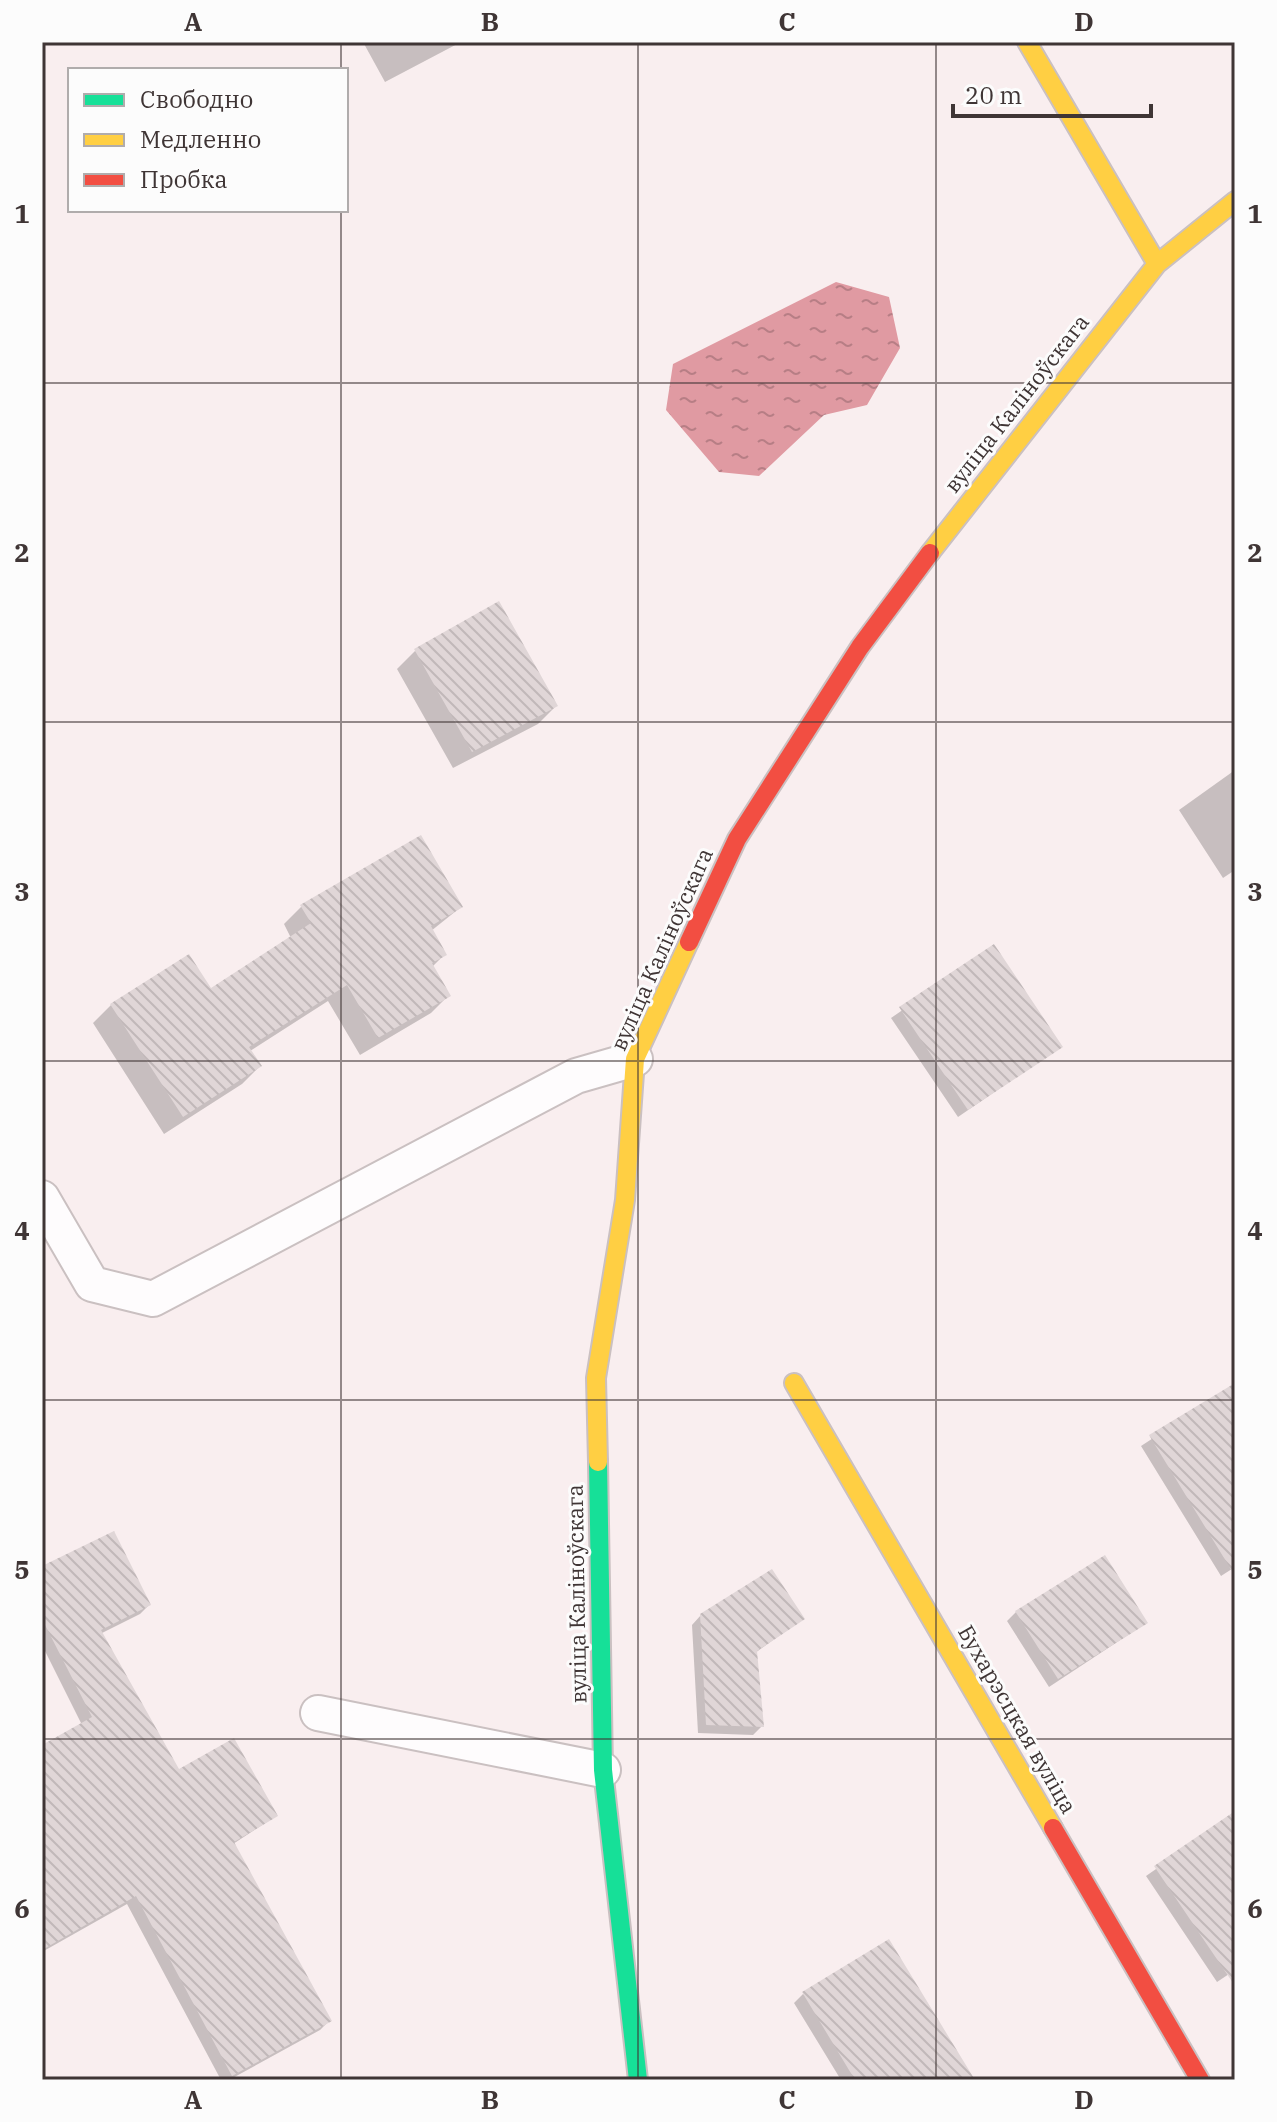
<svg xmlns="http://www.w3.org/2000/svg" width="1277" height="2122" font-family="'IBM Plex Serif',serif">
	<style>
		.water { fill: url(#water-ripples) }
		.shadow { fill: #0003 }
		.building { fill: url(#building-back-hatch) }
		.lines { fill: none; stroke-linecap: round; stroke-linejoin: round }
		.lane-casing { stroke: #cac0c1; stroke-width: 38 }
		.fast-casing { stroke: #cac0c1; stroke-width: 22 }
		.slow-casing { stroke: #cac0c1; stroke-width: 22 }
		.jam-casing { stroke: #cac0c1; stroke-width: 22 }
		.lane { stroke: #fefcfd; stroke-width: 34 }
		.fast { stroke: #16e098; stroke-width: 18 }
		.slow { stroke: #ffcf43; stroke-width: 18 }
		.jam { stroke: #f24e42; stroke-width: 18 }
		.grid { fill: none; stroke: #3f3535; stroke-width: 2; stroke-opacity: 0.55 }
		.labels { text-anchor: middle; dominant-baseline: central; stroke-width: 6; stroke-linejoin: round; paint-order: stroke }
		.street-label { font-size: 22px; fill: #3f3535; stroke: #fcfcfc }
		.neatline { fill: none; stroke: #3f3535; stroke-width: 3 }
		.grid-label { font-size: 26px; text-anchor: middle; font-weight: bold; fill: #3f3535 }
	</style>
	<defs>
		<pattern id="water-ripples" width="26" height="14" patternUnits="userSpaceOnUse" patternTransform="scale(2)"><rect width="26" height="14" fill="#e09aa2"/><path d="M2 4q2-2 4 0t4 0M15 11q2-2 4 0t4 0" fill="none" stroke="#b77e85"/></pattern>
		<pattern id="building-back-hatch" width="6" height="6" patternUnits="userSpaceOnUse" patternTransform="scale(2)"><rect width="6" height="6" fill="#e0d6d7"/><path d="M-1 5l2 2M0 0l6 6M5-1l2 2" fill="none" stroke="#c1b8b9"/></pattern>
	</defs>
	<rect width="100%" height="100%" fill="#f9eeef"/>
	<path class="water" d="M836,282l53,15 11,51 -33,57 -43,10 -65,61 -40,-4 -53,-62 7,-46z"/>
	<path class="shadow" d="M363,42h98l-76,40z
		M415,651l141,55 -18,18 -85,44 -56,-99z
		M1235,770v100l-12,8 -44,-68z
		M302,906l159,1 -30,24 13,24 -12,12 17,28 -18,18 -71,42 -32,-54 -78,50 10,15 -18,18 -78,50 -71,-111 18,-18 100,-15 80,-52 -7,-14z
		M994,947l67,99 -103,71 -67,-99z
		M1227,1390l8,14v163l-14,9 -80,-130z
		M42,1569l107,36 -9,9 -40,20 79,138 97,44 -43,28 96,177 -9,9 -91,50h-8l-94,-176 -85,48v-204l40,-23 -40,-80z
		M1016,1612l130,11 -97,64 -42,-66z
		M701,1615l101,4 -47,34 7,73 -9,9 -55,-2 -6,-108z
		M1235,1814v156l-18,12 -71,-106z
		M803,1994l170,86h-132l-47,-77z"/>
	<path class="building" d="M499,601l59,105 -86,46 -58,-103z
		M421,835l42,72 -32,19 16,29 -15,8 19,33 -73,42 -31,-53 -98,62 13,19 -79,51 -73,-113 79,-50 22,34 100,-65 -11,-18z
		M994,944l69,103 -95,63 -69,-103z
		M1235,1383v193l-86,-141z
		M114,1531l37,74 -50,25 78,139 55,-31 44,78 -44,26 98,179 -100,55 -96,-180 -94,54v-205l50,-28 -50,-98v-53z
		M1105,1555l43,68 -90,56 -43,-68z
		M772,1569l33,50 -48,32 7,76 -58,-2 -6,-111z
		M1235,1811v175l-81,-120z
		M889,1939l86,141h-120l-53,-88z"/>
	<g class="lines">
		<g class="lane-casing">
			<path id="lane" d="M42,1198l50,86 61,15 423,-223 59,-17
				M318,1713l285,57"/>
		</g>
		<g class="fast-casing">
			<path id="fast" d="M598,1462l5,308 35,310"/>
		</g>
		<g class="slow-casing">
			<path id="slow" d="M1027,42l130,222
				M930,553l227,-289 78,-63
				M794,1383l259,445
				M598,1462l-2,-84 29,-178 10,-141 54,-117"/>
		</g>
		<g class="jam-casing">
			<path id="jam" d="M689,942l48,-103 123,-192 70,-94
				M1053,1828l147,252"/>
		</g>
		<use href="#lane" class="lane"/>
		<use href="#fast" class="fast"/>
		<use href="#slow" class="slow"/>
		<use href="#jam" class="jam"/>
	</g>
	<path class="grid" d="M341,42v28M638,42v2038M936,42v2038M341,210v1870M42,383h1193M42,722h1193M42,1061h1193M42,1400h1193M42,1739h1193"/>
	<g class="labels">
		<g class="street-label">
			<text transform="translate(1016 403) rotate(-52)">вуліца Каліноўскага</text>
			<text transform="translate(661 949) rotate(-66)">вуліца Каліноўскага</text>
			<text transform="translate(576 1594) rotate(-91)">вуліца Каліноўскага</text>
			<text transform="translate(1018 1719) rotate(60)">Бухарэсцкая вуліца</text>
		</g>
	</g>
	<rect width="1277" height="2122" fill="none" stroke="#fcfcfc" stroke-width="88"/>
	<rect x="68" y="68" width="280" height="144" fill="#fcfcfc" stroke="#b0acac" stroke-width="2"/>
	<rect x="84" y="94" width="40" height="12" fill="#16e098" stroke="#b0acac" stroke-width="2"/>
	<text x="140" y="108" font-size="24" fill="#3f3535">Свободно</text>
	<rect x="84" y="134" width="40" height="12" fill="#ffcf43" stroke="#b0acac" stroke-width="2"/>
	<text x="140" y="148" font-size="24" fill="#3f3535">Медленно</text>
	<rect x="84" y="174" width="40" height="12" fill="#f24e42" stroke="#b0acac" stroke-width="2"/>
	<text x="140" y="188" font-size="24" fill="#3f3535">Пробка</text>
	<path d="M953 104v12h198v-12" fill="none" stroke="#3f3535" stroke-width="4"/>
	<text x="965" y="104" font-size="24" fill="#3f3535" stroke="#fcfcfc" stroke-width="6" paint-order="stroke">20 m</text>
	<rect x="44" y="44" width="1189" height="2034" class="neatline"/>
	<g class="grid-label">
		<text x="193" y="31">A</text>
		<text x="490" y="31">B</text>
		<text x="787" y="31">C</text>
		<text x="1084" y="31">D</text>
		<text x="22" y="223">1</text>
		<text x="1255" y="223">1</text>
		<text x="22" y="562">2</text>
		<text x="1255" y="562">2</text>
		<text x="22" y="901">3</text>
		<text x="1255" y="901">3</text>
		<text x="22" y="1240">4</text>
		<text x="1255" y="1240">4</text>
		<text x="22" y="1579">5</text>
		<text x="1255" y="1579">5</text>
		<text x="22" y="1918">6</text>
		<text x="1255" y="1918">6</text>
		<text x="193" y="2109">A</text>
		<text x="490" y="2109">B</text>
		<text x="787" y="2109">C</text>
		<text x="1084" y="2109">D</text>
	</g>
</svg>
